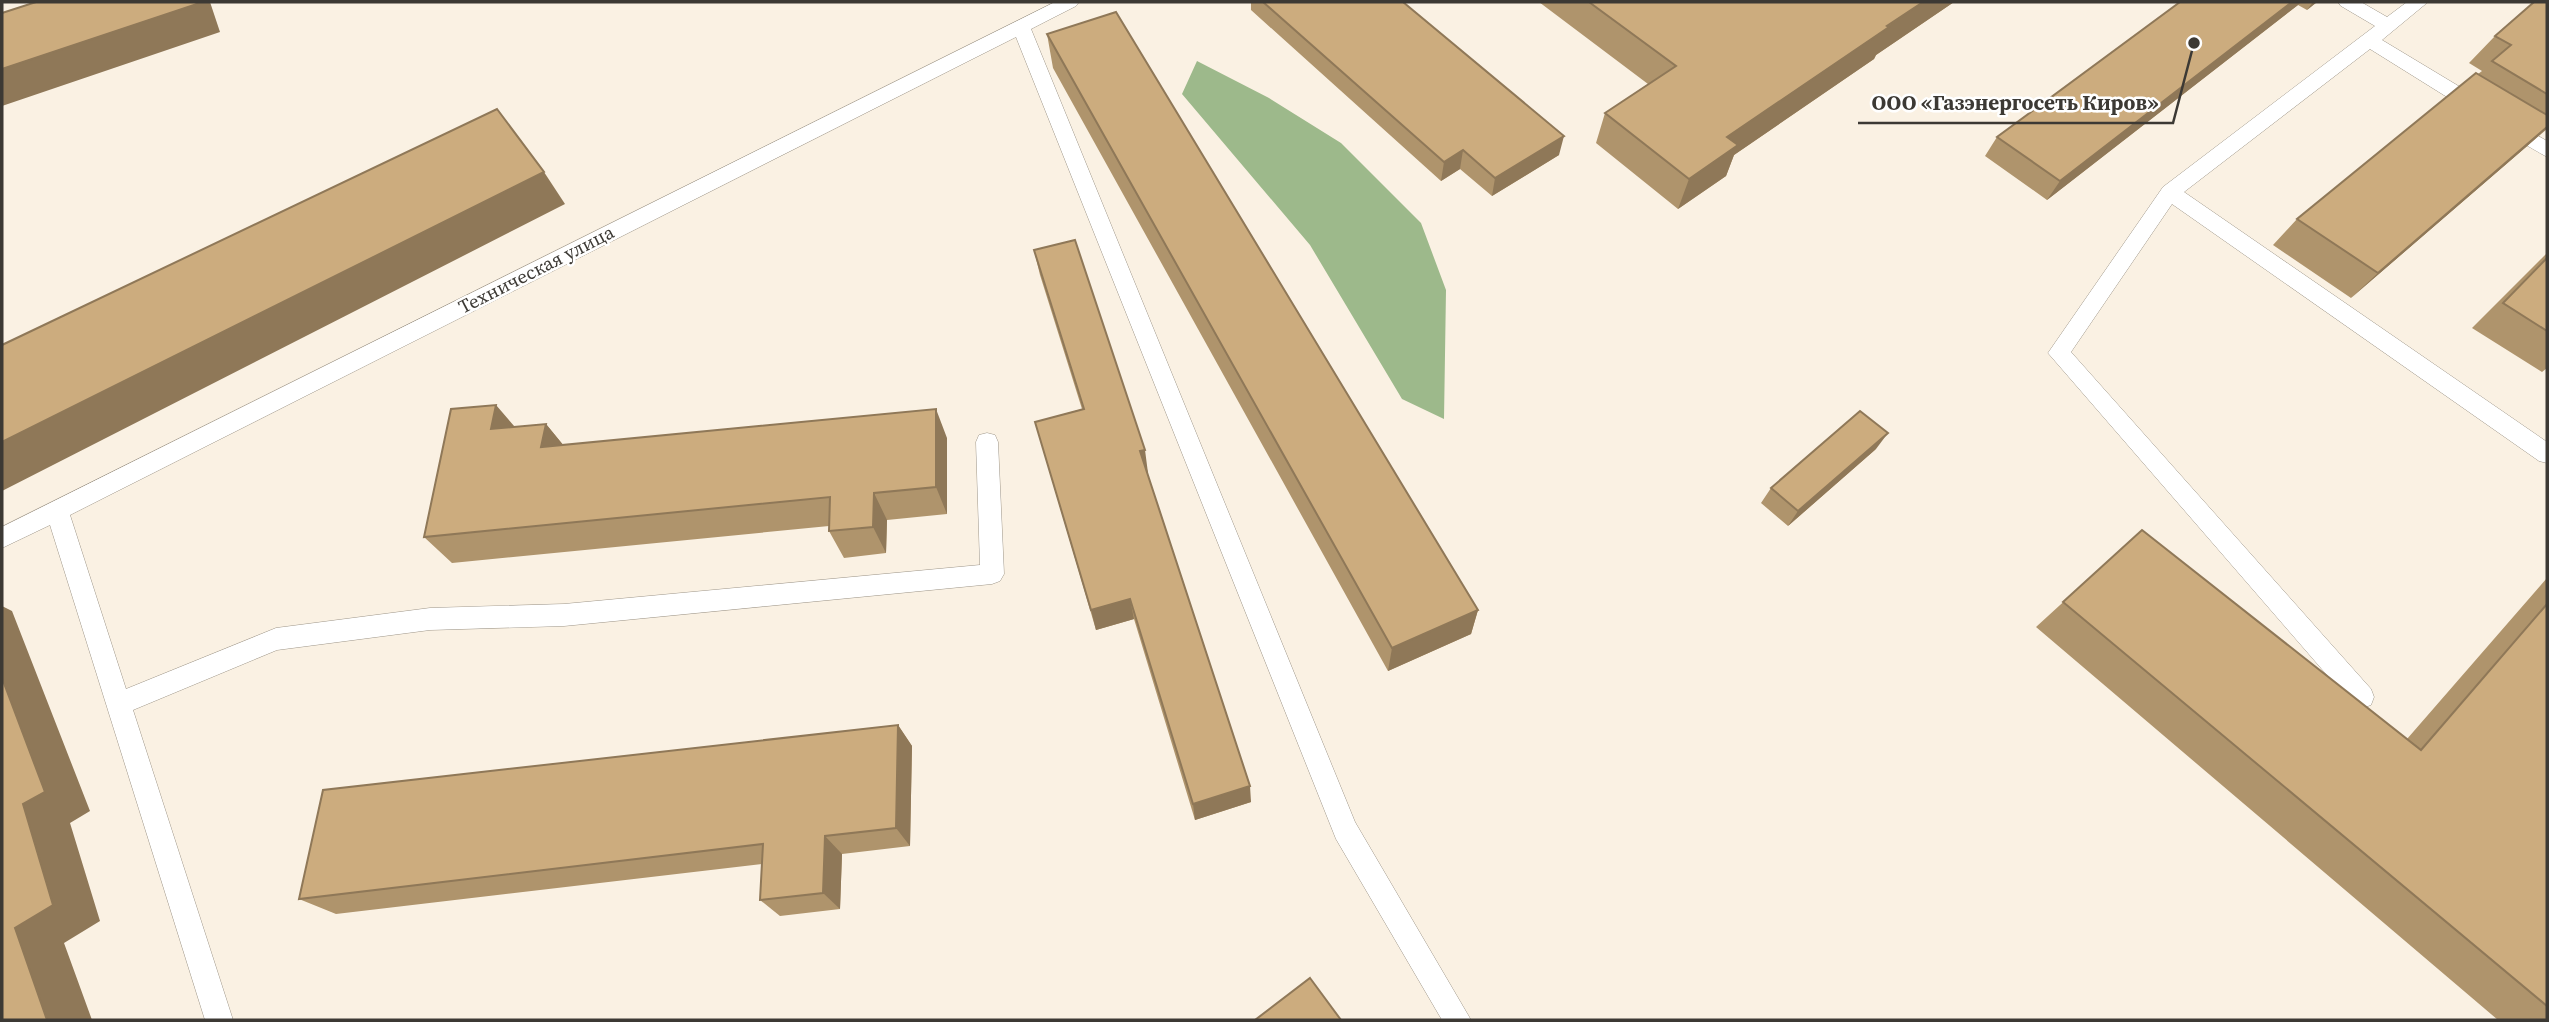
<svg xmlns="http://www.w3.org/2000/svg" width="2549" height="1022" font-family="'Source Serif 4',serif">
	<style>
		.forest { fill: #9db98b }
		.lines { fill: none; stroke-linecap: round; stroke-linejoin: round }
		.service-casing { stroke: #9e9689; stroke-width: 1 }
		.service { fill: #fff; fill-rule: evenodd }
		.wall { fill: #af946c }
		.shaded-wall { fill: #8f7858 }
		.building { fill: #ccac7e; stroke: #8f7858; stroke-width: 2 }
		.labels { text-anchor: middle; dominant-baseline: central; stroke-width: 5; stroke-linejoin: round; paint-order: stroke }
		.street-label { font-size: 19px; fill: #3c3934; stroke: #fff }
		.leader { fill: none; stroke: #3c3934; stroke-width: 2.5 }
		.callout-dot { fill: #3c3934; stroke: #fff; stroke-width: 2.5 }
		.callout-label { font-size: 21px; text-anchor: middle; font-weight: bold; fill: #3c3934; stroke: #fff; stroke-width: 5; stroke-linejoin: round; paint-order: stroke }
	</style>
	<rect width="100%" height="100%" fill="#faf1e3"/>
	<path class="forest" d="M1197,61l72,37 72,45 80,80 25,67 -2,129 -42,-20 -92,-154 -128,-151z"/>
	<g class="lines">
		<g class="service-casing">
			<path id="service" d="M1055,2h24l-3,4 -45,23 324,793 116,198h-29l-106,-181 -320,-802 -946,478 56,174 150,-61 154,-20 134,-4 416,-39 -4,-123 3,-7 8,-2 8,2 3,7 6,132 -4,7 -8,3 -428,42 -134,4 -153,20 -144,60 100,310h-28l-155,-495 -48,23v-21z
				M2338,2h23l26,15 20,-15h21l-46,38 103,62 2,5 -2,5h-14l-101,-63 -186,143 363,250v21l-8,-2 -367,-257 -101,148 300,337 3,8 -3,8 -9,3 -9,-3 -305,-352 115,-166 212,-161 -34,-20z
				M2507,118l40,23v16l-47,-27 -3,-5 3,-5z"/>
		</g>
		<use href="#service" class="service"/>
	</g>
	<path class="wall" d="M1251,2h152l156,153 -67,41 -32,-27 -19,12 -190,-171z
		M1539,2h415l-78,53 -2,4 -140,96 -8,21 -48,33 -82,-66 9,-30 43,-29z
		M2180,2h137l-10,8 -9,-5 -251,195 -62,-44 12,-19z
		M2547,2v127l-196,169 -78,-53 24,-26 181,-145 4,-3 -13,-8 26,-27z
		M1047,34l431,576 -7,24 -83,37 -335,-603z
		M1034,250l114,223h-1l104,329 -56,18 -61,-201 -38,11 -61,-208 47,-13 -42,-134z
		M2547,253v115l-5,4 -70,-44z
		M546,424l17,21 384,-7v76l-60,6 -1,33 -42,5 -15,-27v-5l-377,37 -28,-26 91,-110z
		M1876,449l-88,77 -27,-23 10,-15z
		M2142,530l265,209 140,-161v442h-49l-462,-393z
		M898,725l14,21 -2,100 -68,8 -2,55 -60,7 -20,-16 2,-36 -426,50 -37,-15z"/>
	<path class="shaded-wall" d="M196,2h14l10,30 -218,74v-37z
		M1923,2h31l-78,53 -2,4 -140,96 -8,21 -48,33 11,-30 38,-42z
		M2292,2h9l-3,3 -251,195 13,-19z
		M2313,2h4l-10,8z
		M2547,128l-21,19 -175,151 27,-25z
		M1564,136l-5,19 -67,41 3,-18z
		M1463,150l-3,19 -19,12 3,-19z
		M544,172l21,32 -563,287v-49z
		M496,405l25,29 -30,-5z
		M936,409l11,29v76l-11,-27z
		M546,424l23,28 -28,-5z
		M1888,433l-12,16 -88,77 10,-15z
		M1145,450l3,23 -4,1 -4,-23z
		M874,493l13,27 -1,33 -13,-26z
		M1130,599l4,20 -38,11 -5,-20z
		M2,606l10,5 78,200 -20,12 30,98 -36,22 28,77h-45l-32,-92 -13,-250z
		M1478,610l-7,24 -83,37 4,-23z
		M898,725l14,21 -2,100 -14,-18z
		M1250,786l1,16 -56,18 -2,-16z
		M825,836l17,18 -2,55 -17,-16z"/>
	<path class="building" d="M36,2h160l1,2 -195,65v-56z
		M1263,2h140l161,134 -69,42 -32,-28 -19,12z
		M1589,2h334l-36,24 2,1 -162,110 11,8 -49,34 -84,-66 71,-47z
		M2180,2h112l-232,179 -63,-44z
		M2534,2h13v92l-55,-33 19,-16 -16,-9z
		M1116,12l362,598 -86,38 -345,-614z
		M2476,73l71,42v12l-169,146 -81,-54z
		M497,109l47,63 -542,270v-97z
		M1075,240l70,210 -5,1 110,335 -57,18 -63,-205 -39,11 -56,-188 49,-13 -50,-159z
		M2547,258v73l-44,-28z
		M496,405l-5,24 55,-5 -5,23 395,-38v78l-62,6 -1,34 -44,4 1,-34 -406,40 27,-128z
		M1860,411l28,22 -90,78 -27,-23z
		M2142,530l279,220 126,-146v402l-484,-404z
		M2,678l43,114 -22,12 30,101 -38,23 32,92h-45z
		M898,725l-2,103 -71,8 -2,57 -63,7 3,-56 -464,55 24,-109z
		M1310,978l31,42h-86z"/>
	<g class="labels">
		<g class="street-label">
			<text transform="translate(536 269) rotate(-27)">Техническая улица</text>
		</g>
	</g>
	<path class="leader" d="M2194 43L2173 123H1858"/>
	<circle class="callout-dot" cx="2194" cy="43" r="7"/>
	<g class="callout-label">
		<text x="2015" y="110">ООО «Газэнергосеть Киров»</text>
	</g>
	<rect width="2549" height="1022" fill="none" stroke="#3c3934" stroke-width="7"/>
</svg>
